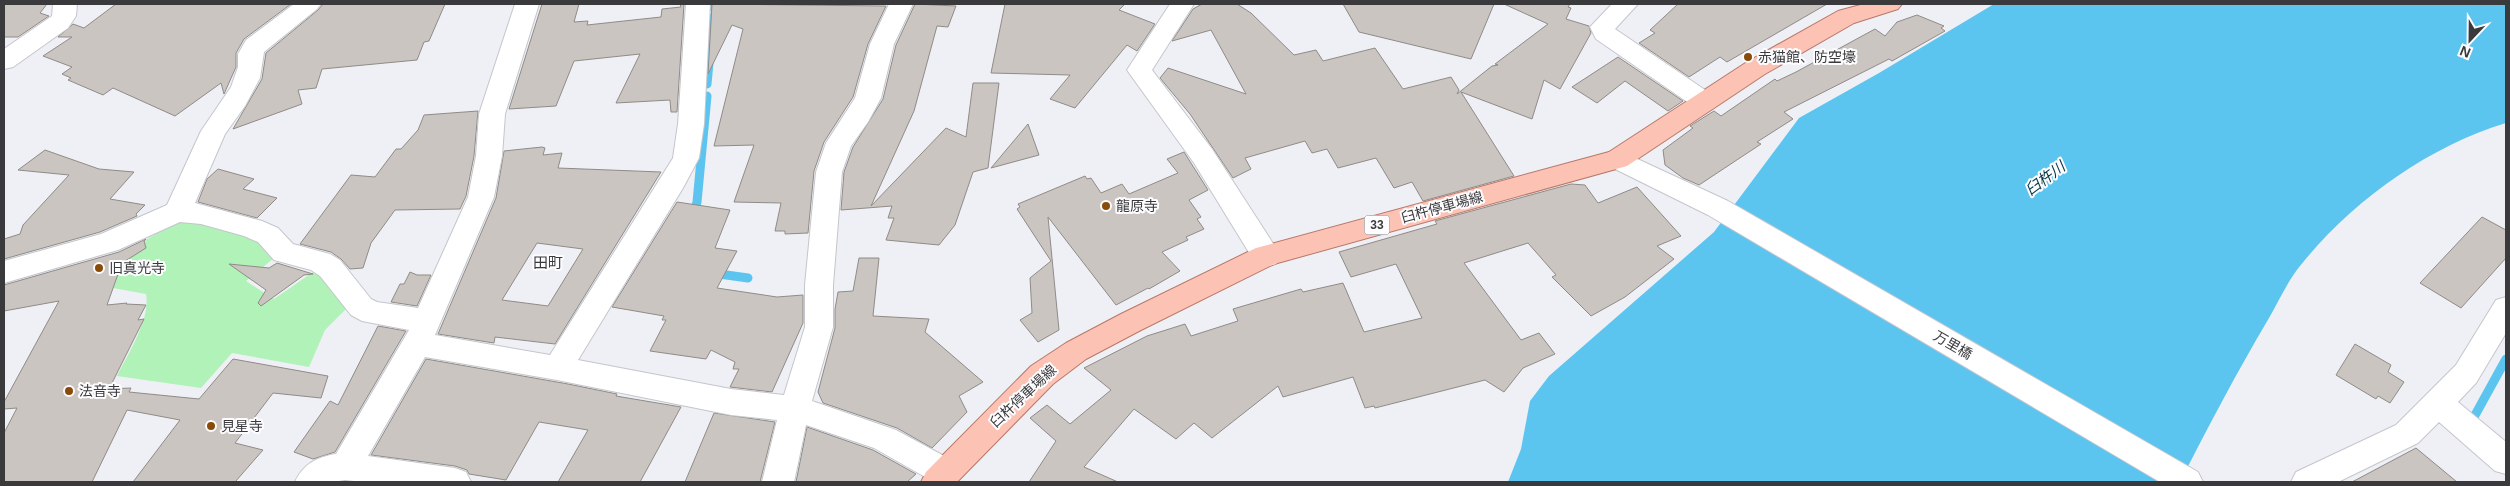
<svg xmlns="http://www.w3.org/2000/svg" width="2510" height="486" font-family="Arial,'Noto Sans JP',sans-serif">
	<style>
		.green { fill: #b0f2b7 }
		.water { fill: #5cc5ef }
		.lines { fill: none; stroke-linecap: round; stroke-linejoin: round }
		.stream { stroke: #5cc5ef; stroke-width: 9 }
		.building { fill: #cbc5c1; stroke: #908b87; fill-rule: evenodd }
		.minor-casing { stroke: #c4c6cc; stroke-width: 2 }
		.major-casing { stroke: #b77869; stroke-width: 2 }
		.minor { fill: #fff; fill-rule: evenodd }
		.major { fill: #fcc2b3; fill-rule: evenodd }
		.poi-dot { fill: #884b0a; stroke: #fdfdff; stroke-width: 2 }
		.labels { text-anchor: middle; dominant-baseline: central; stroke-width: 4; stroke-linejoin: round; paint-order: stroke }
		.shield { fill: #fdfdff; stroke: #747477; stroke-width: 1 }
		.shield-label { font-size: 12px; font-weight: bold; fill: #3a3a3d }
		.poi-label { font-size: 14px; fill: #3a3a3d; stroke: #fdfdff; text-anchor: start }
		.street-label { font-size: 14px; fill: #3a3a3d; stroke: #fdfdff }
		.water-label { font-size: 15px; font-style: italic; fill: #053748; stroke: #fdfdff }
		.neighbourhood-label { font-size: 15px; fill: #3a3a3d; stroke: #fdfdff }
	</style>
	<rect width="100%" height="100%" fill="#eef0f6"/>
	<path class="green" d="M184,220l61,15 14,7 15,16 -28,23 28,18 42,-29 31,38 -22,22 -16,37 -77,-14 -31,35 -84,-12c11,-22 34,-58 29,-82l-33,-6 9,-25 24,-15 -2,-7 29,-18z"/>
	<path class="water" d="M1994,4h512v119c-79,24 -155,79 -206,143 -13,16 -21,35 -31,52 -32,54 -61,109 -89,164h-672l13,-33 9,-48 19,-25 165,-144 85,-114 80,-45z"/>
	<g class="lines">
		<path class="stream" d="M711,4v3
			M707,84l4,-43 -1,-23
			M693,215l4,-13 10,-106
			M712,273l36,5
			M2474,417l32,-58"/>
	</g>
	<path class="building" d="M4,4h43l-7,9 9,3 -31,21h-14z
		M116,4h175l-47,35 -8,14v14l-12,27 -3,-11 -46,33 -62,-28 -10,7 -35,-15 3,-2 -9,-4 10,-7 -29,-11 29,-19h-14l15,-13 11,4z
		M323,4h122l-16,37 -5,1 -7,18 -95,9 -6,19 -18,2 4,14 -69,25 29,-50 4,-26 52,-43z
		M542,4h37l-5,18 14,-1 -1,4 74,-8 1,-8 19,-2 -1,-3h4l-7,108h-6l-1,-12 -54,3 24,-49 -66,7 -18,45 -47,3z
		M712,4l174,2 -18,38 -15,53 -29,45 -10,29 -6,62 -23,1v-3h-10l6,-28 -47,-1 20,-57 -40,1 29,-117 -11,-4 -24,49z
		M915,4l41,2 -8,21 -11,-1 -23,85 -43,95 75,-78 20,9 7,-54h26l-11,85 -15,4 -18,53 -16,20 -53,-5 8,-22h-6l4,-12 -51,4 3,-38 9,-25 30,-48 13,-54z
		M1005,4h120l-6,6 36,14 -18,27 -10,-6 -52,63 -25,-9 20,-24 -79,-2z
		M1202,4h35l14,9 43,42 22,-5 7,11 52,-13 28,41 48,-12 8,13 -2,4 35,-28 6,-1 -3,-1 53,-40 -44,-20h66l-2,3 3,1 -5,11 23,7 2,7 -31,56 -16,-9 -12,39 -71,-27 53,84 -91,25 -11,-19 -18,6 -18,-30 -38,10 -11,-19 -15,4 -7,-12 -60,17 6,11 -18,9 -43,-64 -30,-36 8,-10 78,26 -35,-64 -39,11 21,-32z
		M1343,4h151l-23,55 -112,-27z
		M1678,4h149l-100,58 -7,-5 -31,20 -50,-34 16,-10 -5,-3z
		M1917,15l27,11 -3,2 4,3 -53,30 -3,-2 -105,53 9,7 -36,23 4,2 -62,41 -16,-7 -18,-13 -2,-15 30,-22 -3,-2 24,-15 7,5 54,-37 2,2 19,-9 79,-43 10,7 12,-14z
		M1618,57l65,44 -15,10 -43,-30 -28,22 -25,-16z
		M478,111l-4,45 -8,40 -6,13 -65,1 -24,33 -8,25 -13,1 -9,-10 -10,-7 -31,-8 51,-69 24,2 21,-28h5l17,-19 6,-15z
		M1028,124l11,31 -48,13z
		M542,147l3,1 -2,7 19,-2 -4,15 103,4 -106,172 -60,-7 -1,6 -56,-9 58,-136 8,-47zM537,243l46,6 -35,57 -46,-6z
		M45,150l54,19 35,3 -24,27 35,6 -9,9 1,2 -37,16 -96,27v-20l16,-5 3,-9 46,-50 -51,-5z
		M1184,152l24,38 -19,10 12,17 -4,2 7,10 -18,8 2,3 -26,12 18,19 -31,18 -1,-1 -32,17 -68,-88 11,113 -21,12 -18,-22 12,-7 -2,-35 21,-17 -34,-52 3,-2 -2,-3 67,-28 2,3 4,-1 10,15 21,-9 7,10 49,-21 -11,-14z
		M218,169l36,10 -11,10 34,9 -20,20 -59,-16 9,-23z
		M1571,184l14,1 13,18 39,-16 44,49 -24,10 17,13 -49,38 -34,19 -39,-39 4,-2 -28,-32 -64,20 57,77 18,-7 16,21 -32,14 -19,24 -19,-12 -110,28 -1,-2 -9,2 -12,-31 -70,20 -5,-11 -66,52 -18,-15 -18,16 -42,-30 -50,58 34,15h-89l27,-41 -26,-23 17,-13 23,19 41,-34 -27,-22 63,-32 38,-12 6,12 47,-15 -5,-12 68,-20 2,3 40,-9 21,49 58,-14 -26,-54 -45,13 -12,-25 98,-28 -2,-3z
		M677,202l53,8 -15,38 22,3 -20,37 60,9 26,-2v28l-31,69 -42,-5 9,-18h-6l2,-7 -24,-12 -5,9 -56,-8 16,-31h-4l2,-4 -52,-9z
		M2482,217l24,13v28l-45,50 -41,-25z
		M146,239l-2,2 2,7 -24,15 -15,42 20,-2 -1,1 20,1 -8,15 6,-1 -35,70 22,-1 -2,4 70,7 34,-40 95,17 -7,22 -48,-5 -38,50 28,7 -28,32h-102l47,-62 -53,-10 -35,72h-88v-49l13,-25 -13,1v-7l55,-101 -55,10v-26l115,-33z
		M859,258h20l-6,58 56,3 -4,13 58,50 -24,14 8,16 -35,36 -35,-20 -74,-25 -5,-11 17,-64v-19l3,-17 15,-1z
		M277,263l36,11 -9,1 -43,31 -3,-3 8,-13 -37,-26 40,4z
		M410,272l7,3h14l-14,31 -26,-4 9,-18h4z
		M378,326l28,5 -71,121 -22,7 -19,-7 36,-51 8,4z
		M2355,344l36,21 -3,7 16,10 -14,21 -12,-7 -2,3 -40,-24z
		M426,359l142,25 49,10 -1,2 65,11 -41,75h-82l30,-52 -49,-8 -33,58 -37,-6 -2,-4 -12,-4 -84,-11z
		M714,413l61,9 -15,60h-75z
		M807,427l66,23 43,24 -9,8h-111z
		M2416,448l41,34h-105z"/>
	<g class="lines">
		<g class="minor-casing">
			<path id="minor" d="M53,4h24l-1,12 -8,12 -55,39 -9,2v-20l48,-33z
				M294,4h27l-4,5 -53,43 -4,26 -15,28 -20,28 -30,69 67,18 16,7 15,16 37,10 10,6 31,39 6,3 41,6 50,-111 8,-41 3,-42 36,-110h24l-34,110 -3,42 -8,41 -59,138 115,20 123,-197 5,-34 8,-120h24l-6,120 -5,34 -16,30 -105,172 153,29 53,6 21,-68v-42l11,-113 10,-29 29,-45 15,-54 19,-40h24l-19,40 -13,54 -13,24 -17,24 -9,26 -9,113v42l-21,74 84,29 61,33 5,10 -5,9h-23l-60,-34 -68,-23 -12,57h-32l15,-62 -46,-5 -174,-35 -132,-23 -57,99 87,12 11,4 5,10h-108l-18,-2 -13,2h-37c8,-18 22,-25 41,-28l73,-124 -47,-9 -11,-6 -31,-39 -9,-6 -37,-10 -16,-18 -14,-6 -43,-12 -21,-2 -62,28 -114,33v-22l97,-27 66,-29 34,-74 30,-44 7,-20v-13l8,-14z
				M1170,4h24l-42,66 60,79 64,99 4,8 -4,8 -10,3 -10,-3 -62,-101 -67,-93z
				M1612,4h26l-23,25 99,67 4,6 -4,6 -9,3 -9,-3 -100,-69 -6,-12z
				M1618,150l110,51 470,271 5,10h-43l-452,-267 -99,-49 -4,-7 4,-7z
				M2506,297v36l-30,50 -18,19 48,40v32l-11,-3 -56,-49 -21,21 -80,39h-47l5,-10 100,-47 60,-60 40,-65z"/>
		</g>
		<g class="major-casing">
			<path id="major" d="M1864,4h38l-4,5 -44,14 -89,51 -138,92 -353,98 -133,66 -55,29 -33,25 -96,98h-36l5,-10 105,-106 35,-23 55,-29 135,-66 353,-96 138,-90 91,-51z"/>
		</g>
		<use href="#minor" class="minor"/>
		<use href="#major" class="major"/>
	</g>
	<g class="poi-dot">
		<circle cx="1748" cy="57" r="5"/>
		<circle cx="1106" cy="206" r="5"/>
		<circle cx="99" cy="268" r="5"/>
		<circle cx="69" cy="391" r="5"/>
		<circle cx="211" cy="426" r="5"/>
	</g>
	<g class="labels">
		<rect class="shield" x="1364.5" y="215.5" width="25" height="19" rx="4"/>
		<g class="shield-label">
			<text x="1377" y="225">33</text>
		</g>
		<g class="poi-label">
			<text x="1758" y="57">赤猫館、防空壕</text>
			<text x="1116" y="206">龍原寺</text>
			<text x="109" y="268">旧真光寺</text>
			<text x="79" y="391">法音寺</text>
			<text x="221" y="426">見星寺</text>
		</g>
		<g class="street-label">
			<text transform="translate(1442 207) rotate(-15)">臼杵停車場線</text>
			<text transform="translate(1953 345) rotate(30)">万里橋</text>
			<text transform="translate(1023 396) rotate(-43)">臼杵停車場線</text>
		</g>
		<g class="water-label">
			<text transform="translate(2045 178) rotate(-37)">臼杵川</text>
		</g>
		<g class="neighbourhood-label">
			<text x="548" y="262">田町</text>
		</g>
	</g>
	<rect width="2510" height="486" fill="none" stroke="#3a3a3d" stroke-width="10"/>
	<g transform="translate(2470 40) rotate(202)" stroke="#fdfdff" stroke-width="4" paint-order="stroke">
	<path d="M0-4L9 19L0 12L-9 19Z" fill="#3a3a3d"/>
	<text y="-8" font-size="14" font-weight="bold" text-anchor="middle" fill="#3a3a3d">N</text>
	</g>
</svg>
